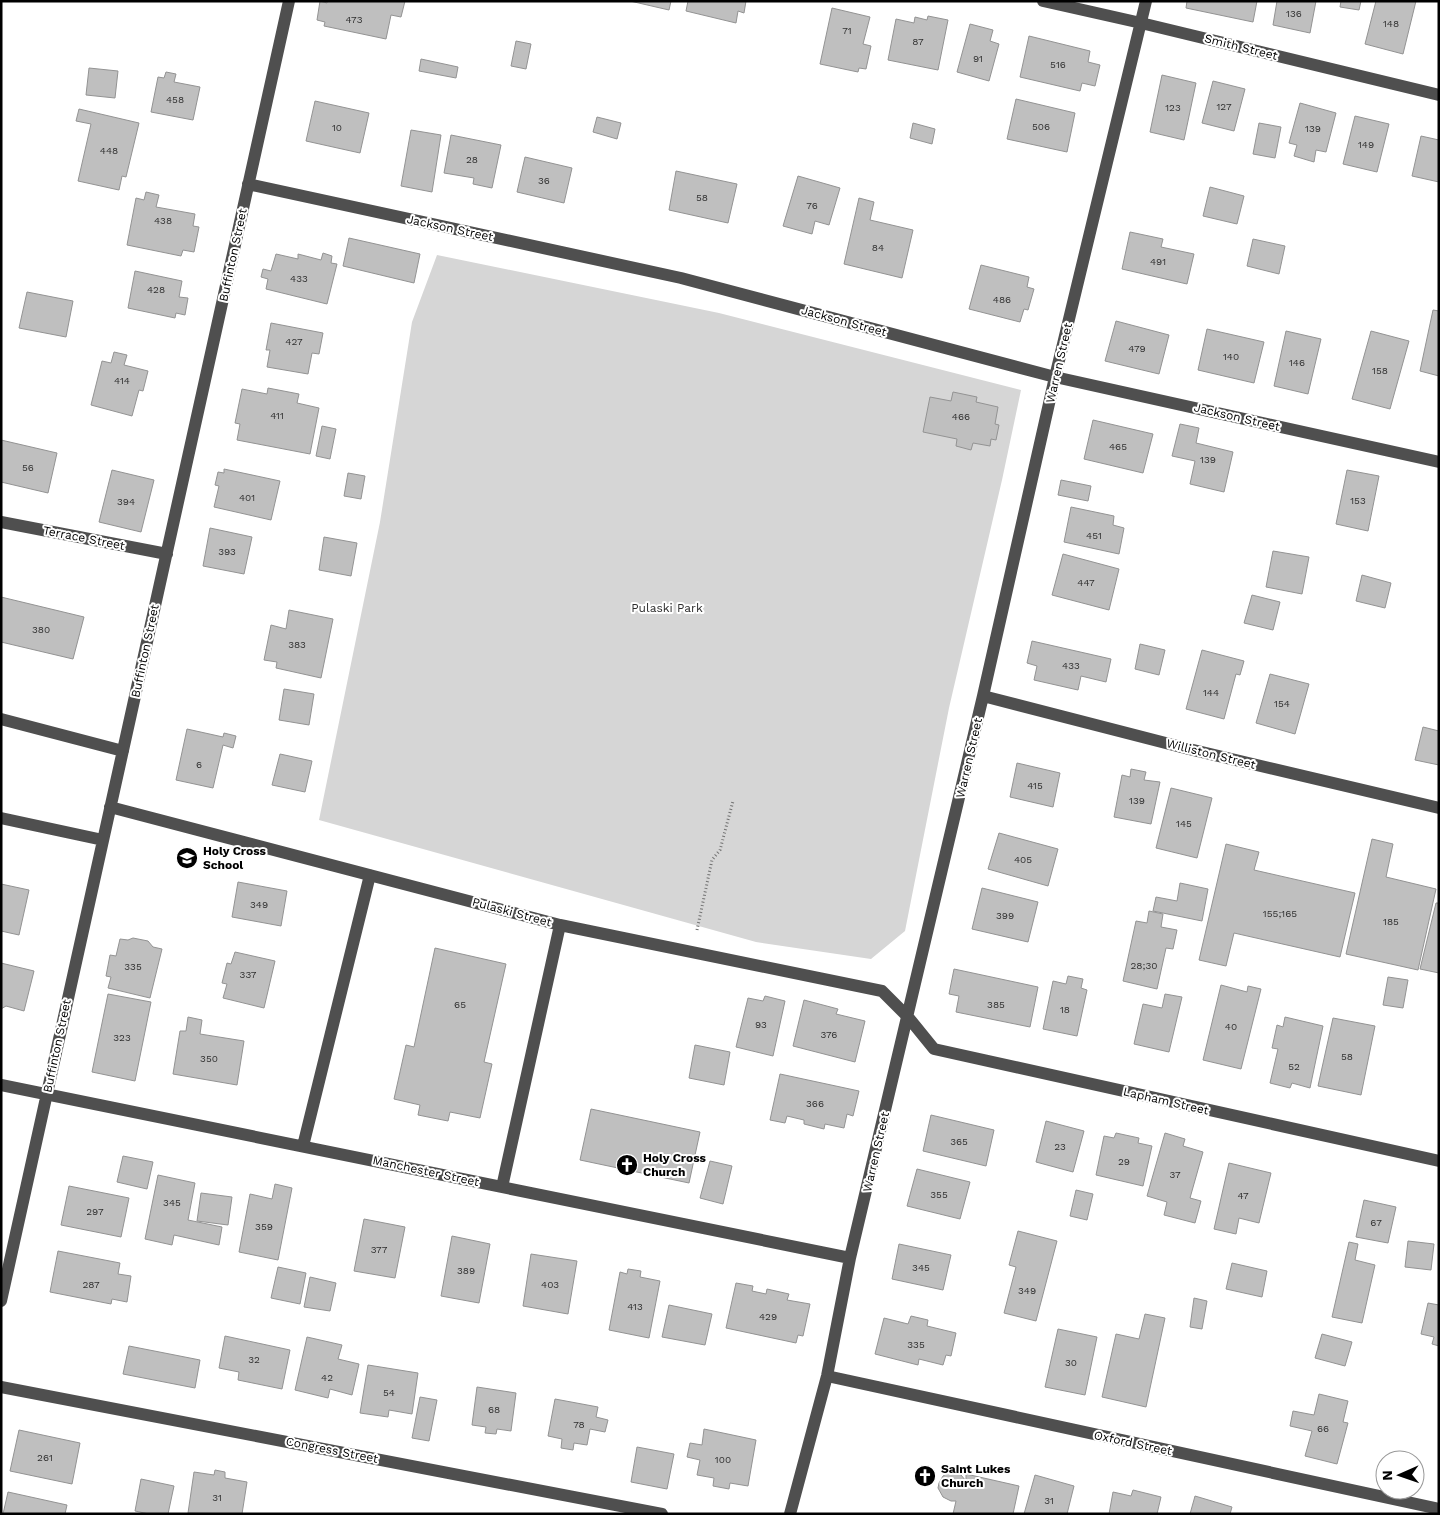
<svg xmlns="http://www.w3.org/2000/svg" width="1440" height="1515" font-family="'Work Sans',sans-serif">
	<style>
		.green { fill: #d6d6d6 }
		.building { fill: #bfbfbf; stroke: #939393 }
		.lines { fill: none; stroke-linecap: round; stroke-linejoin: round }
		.path { stroke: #717171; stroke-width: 3; stroke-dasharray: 1 2.5; stroke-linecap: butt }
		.minor { stroke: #4f4f4f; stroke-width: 12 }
		.labels { text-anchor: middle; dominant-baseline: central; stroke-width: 4; stroke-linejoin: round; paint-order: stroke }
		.number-label { font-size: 10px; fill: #303030 }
		.street-label { font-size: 12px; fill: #000; stroke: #fff }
		.park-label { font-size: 12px; fill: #2d2d2d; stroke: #fff }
		.poi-label { font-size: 12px; font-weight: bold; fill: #000; stroke: #fff; text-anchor: start }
	</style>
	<rect width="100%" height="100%" fill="#fff"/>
	<path class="green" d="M437,255l282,58 302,77 -19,90 -53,228 -44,223 -34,28 -115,-17 -437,-122 61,-298 32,-200z"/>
	<path class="building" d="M320,1l7,2v-2h78l-4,16 -10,-2 -5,24 -62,-13 1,-4 -8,-2z
		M630,1h41l-2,9z
		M688,1h58l-2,12 -6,-2 -2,12 -50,-12z
		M1187,1h70l-4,21 -67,-14z
		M1277,1h39l-6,32 -37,-8z
		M1341,1h20l-2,9 -19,-3z
		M1376,1h40l-13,53 -38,-10z
		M832,8l38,9 -7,27 8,2 -5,23 -7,-1 -1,4 -38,-8z
		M928,16l20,4 -10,50 -50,-10 8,-41 18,4 1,-6 12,3z
		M970,24l23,6 -3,11 9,3 -10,37 -32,-9z
		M1029,36l61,15 -2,11 12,3 -5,21 -13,-3 -2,8 -60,-14z
		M516,41l15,3 -5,25 -15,-3z
		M421,59l37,8 -2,11 -37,-7z
		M89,68l29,3 -3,27 -29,-3z
		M166,72l10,2 -2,8 26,5 -7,33 -42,-8 7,-35 6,1z
		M1162,75l34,8 -12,57 -34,-8z
		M1213,81l32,8 -11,42 -32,-8z
		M1016,99l59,14 -8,39 -60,-13z
		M315,101l54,12 -9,40 -54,-12z
		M1300,103l36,10 -10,39 -10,-2 -2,12 -20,-6 3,-11 -8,-2z
		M79,109l60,14 -13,54 -4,-1 -3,14 -41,-9 13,-57 -15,-3z
		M1355,116l34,8 -12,48 -34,-8z
		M597,117l24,6 -4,16 -24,-7z
		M913,123l22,6 -3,15 -22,-6z
		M1259,123l22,4 -6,31 -22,-4z
		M411,130l30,5 -9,57 -31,-6z
		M451,135l50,10 -9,43 -19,-4 1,-6 -30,-5z
		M1421,136l18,4v42l-27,-6z
		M525,157l47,11 -8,35 -47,-11z
		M676,171l61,13 -9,39 -59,-13z
		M798,176l42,12 -11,37 -14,-4 -3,13 -29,-8z
		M1210,187l34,9 -7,28 -34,-8z
		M146,192l13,3 -3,12 39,7 -2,12 6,1 -5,25 -11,-2 -2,6 -54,-11 9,-47 8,2z
		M859,198l15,4 -4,18 43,10 -11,48 -58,-14z
		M1130,232l33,7 -2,8 33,7 -7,30 -65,-15z
		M349,238l71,16 -6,29 -71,-17z
		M1253,239l32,7 -6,28 -32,-8z
		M323,253l9,3 -1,7 6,1 -10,40 -61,-15 2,-10 -7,-2 2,-8 8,2 5,-17 22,5v-5l23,6z
		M981,265l48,12 -2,10 7,2 -6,21 -4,-1 -4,13 -51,-13z
		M135,271l47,10 -3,16 9,1 -3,17 -9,-2 -1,5 -47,-10z
		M27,292l46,9 -7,36 -47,-9z
		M1433,310l6,1v65l-19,-5z
		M1116,321l53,14 -10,39 -54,-13z
		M271,323l52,10 -4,21 -7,-1 -4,21 -41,-7 3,-17h-4z
		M1207,329l57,13 -10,41 -56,-13z
		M1286,331l35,8 -13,55 -34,-8z
		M1371,331l38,10 -19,68 -38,-10z
		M114,352l13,3 -3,10 24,6 -5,20 -4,-1 -7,26 -41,-11 11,-44 9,2z
		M268,388l31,6 -2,9 22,5 -9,46 -73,-14 3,-16 -5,-1 7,-34 25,5z
		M953,392l24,5 -1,5 22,5 -3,17 4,1 -3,15 -5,-1 -1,7 -17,-3 -2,7 -15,-4 1,-7 -34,-7 7,-35 21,4z
		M1093,420l60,14 -10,39 -59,-14z
		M1180,424l19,4 -3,15 37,9 -9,40 -34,-8 5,-23 -23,-5z
		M322,426l14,3 -6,30 -14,-3z
		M1,440l56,13 -9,40 -47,-11z
		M224,469l56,12 -9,39 -57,-13 5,-21 -4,-1 3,-13 6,1z
		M112,470l42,10 -13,52 -42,-10z
		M1347,470l32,6 -11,55 -32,-7z
		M348,473l17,3 -4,23 -17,-3z
		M1061,480l30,6 -3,15 -30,-6z
		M1071,507l43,9 -1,9 11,3 -5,26 -55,-12z
		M210,528l42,9 -8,37 -41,-8z
		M324,537l33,6 -6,33 -32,-6z
		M1273,551l36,6 -7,37 -36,-7z
		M1063,554l56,15 -10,41 -57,-15z
		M1362,575l29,8 -6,25 -29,-7z
		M1252,595l28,7 -7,28 -29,-7z
		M1,597l83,20 -11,42 -72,-17z
		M289,610l44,9 -12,59 -45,-10 1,-6 -13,-2 7,-35 15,4z
		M1032,641l79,18 -5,23 -25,-6 -3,14 -44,-10 3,-14 -10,-3z
		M1140,644l25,6 -6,25 -24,-6z
		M1202,650l42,11 -4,14 -4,-1 -12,45 -38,-10z
		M1270,674l39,10 -14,50 -39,-11z
		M284,689l30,5 -5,31 -30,-5z
		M1423,727l16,4v34l-24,-5z
		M187,729l36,8 1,-4 12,3 -3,12 -10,-3 -10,43 -37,-8z
		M280,754l32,7 -7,31 -33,-7z
		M1017,763l43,10 -7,34 -43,-10z
		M1131,769l15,3 -2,8 16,2 -9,42 -37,-7 8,-42 8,2z
		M1171,788l41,10 -15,60 -41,-10z
		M999,833l59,16 -10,37 -60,-17z
		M1372,839l21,5 -7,33 50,12 -18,81 -72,-16z
		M1226,844l33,8 -5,18 101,23 -15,64 -106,-24 -8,33 -27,-6z
		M238,882l49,9 -6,35 -49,-9z
		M1180,883l28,6 -6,32 -49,-10 3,-14 21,4z
		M1,884l28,6 -10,45 -18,-4z
		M982,888l56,14 -10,40 -56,-13z
		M1436,903h3v70l-19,-4z
		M1149,911l14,3 -2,13 16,3 -4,19 -7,-1 -9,41 -34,-8 13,-60 11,2z
		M133,938l15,3 5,6 9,2 -12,49 -42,-10 3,-11 -5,-1 4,-21 6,1 4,-17 8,1z
		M435,948l71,16 -22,98 8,2 -12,54 -30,-6 -2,9 -30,-6 2,-10 -26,-6 12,-54 8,2z
		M235,952l40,9 -11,47 -41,-10 4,-14 -5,-1 5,-20 4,1z
		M1,963l33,8 -10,40 -18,-5 -5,3z
		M954,969l84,18 -8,40 -74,-15 3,-16 -10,-2z
		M1068,976l15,3 -2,9 6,2 -10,46 -34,-7 10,-48 13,3z
		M1388,977l20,3 -5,28 -20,-3z
		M1221,985l26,7 1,-6 13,3 -20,80 -38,-9z
		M108,994l43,8 -16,79 -43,-9z
		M1165,994l17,3 -13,55 -35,-8 9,-40 19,4z
		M765,996l20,5 -12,55 -37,-9 12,-49 15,3z
		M804,1000l34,9 -2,5 29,7 -10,41 -62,-16z
		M188,1017l14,3 -2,14 44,7 -7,44 -64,-11 7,-43h6z
		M1285,1017l38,9 -13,62 -18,-5 -2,5 -20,-5 8,-34 -6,-1 5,-23 6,2z
		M1333,1018l42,8 -14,69 -43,-9z
		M695,1045l35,7 -6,33 -35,-7z
		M780,1074l79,17 -6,25 -6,-2 -3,14 -19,-4 -1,5 -20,-5v-4l-17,-4 -2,7 -15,-3z
		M591,1109l109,23 -11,51 -109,-23z
		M931,1115l63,15 -8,36 -63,-15z
		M1046,1121l38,10 -11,41 -37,-10z
		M1116,1133l23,5 -1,5 14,3 -9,40 -47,-11 8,-39 10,2z
		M1165,1133l20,6 -2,7 20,6 -13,46 11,3 -6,22 -31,-8 3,-13 -20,-6z
		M123,1156l30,6 -6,27 -30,-7z
		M710,1161l22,5 -9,38 -23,-6z
		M1229,1163l42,10 -12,50 -20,-5 -3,16 -22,-5z
		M917,1169l53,13 -10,37 -53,-13z
		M158,1175l37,8 -7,37 34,7 -3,18 -45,-10 -2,10 -27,-6z
		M275,1184l17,4 -14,72 -39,-8 11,-58 22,5z
		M69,1186l60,12 -8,39 -60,-12z
		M1076,1190l17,4 -6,26 -17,-4z
		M201,1193l31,4 -4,28 -31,-4z
		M1364,1200l32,7 -8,36 -32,-6z
		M364,1219l41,8 -10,51 -41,-7z
		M1018,1231l39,10 -21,80 -32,-8 12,-46 -7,-2z
		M452,1236l38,8 -11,59 -38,-7z
		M1408,1241l26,3 -3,26 -26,-3z
		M1349,1242l9,2 -3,16 20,5 -13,58 -30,-6z
		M899,1244l52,11 -8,35 -51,-11z
		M58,1251l62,12 -2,11 13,2 -4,26 -15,-3 -1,5 -61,-12z
		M531,1254l46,7 -9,53 -45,-8z
		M1232,1263l35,8 -5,26 -36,-8z
		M278,1267l28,6 -6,31 -29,-6z
		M628,1269l13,2 -1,6 20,4 -11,57 -40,-8 11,-58 7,2z
		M310,1277l26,6 -6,28 -26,-4z
		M736,1283l17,3 -1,5 14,3 1,-5 22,5 -2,6 23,4 -7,32 -5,-1 -2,8 -70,-15z
		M1194,1298l13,3 -5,28 -12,-2z
		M1428,1303l11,2v41l-7,-2 2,-7 -13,-3z
		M669,1305l43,9 -7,31 -43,-8z
		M1145,1314l20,4 -19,89 -44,-10 14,-63 23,5z
		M911,1316l17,4 -1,6 29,7 -5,23 -5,-1 -3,10 -24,-6 -1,6 -43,-11 9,-36 24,6z
		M1058,1329l39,8 -12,58 -40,-8z
		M1322,1334l30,8 -7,24 -30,-8z
		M225,1336l65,14 -8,39 -44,-9 1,-8 -20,-4z
		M307,1337l35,8 -4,14 21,5 -7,31 -22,-6 -2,9 -33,-8z
		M129,1346l71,14 -5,28 -72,-14z
		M368,1365l50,8 -6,41 -23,-4 -1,7 -28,-4z
		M477,1387l39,6 -5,38 -14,-2 -1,5 -11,-1 1,-6 -14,-2z
		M1319,1394l29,7 -5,21 5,1 -11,41 -32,-8 7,-25 -22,-5 3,-15 21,4z
		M420,1397l17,3 -8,41 -17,-3z
		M555,1399l43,8 -2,10 12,3 -3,12 -15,-3 -3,16 -13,-2 -1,7 -12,-2 1,-9 -14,-3z
		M704,1429l52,11 -8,46 -18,-3 -1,6 -16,-3 1,-8 -17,-3 3,-15 -13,-3 3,-14 12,2z
		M19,1430l61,13 -8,41 -62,-13z
		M637,1447l37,7 -7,35 -36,-7z
		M215,1470l10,2v6l22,4 -5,32 -54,-1 6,-41 20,3z
		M955,1472l6,3 5,6v-7l53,12 -6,28h-60l3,-13h-5l-8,-4 -5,-9 1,-5 4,-7 5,-3z
		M1035,1475l39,11 -7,28h-43z
		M141,1479l33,7 -6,28h-19l-14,-3z
		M1133,1490l28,7 -4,17h-48l4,-22 18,4z
		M8,1492l59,13 -2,9h-62z
		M1195,1496l37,11 -2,7h-40z"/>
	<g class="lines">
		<path class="path" d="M697,930l15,-70 8,-10 13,-49"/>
		<path class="minor" d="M1043,1l98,22 298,72
			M248,184l433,94 374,99 384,85
			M1,522l166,32
			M983,696l206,53 250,59
			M1,719l122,32
			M110,807l450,118 322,66 26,26 26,32 505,112
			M1,818l102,22
			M1,1085l849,173
			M303,1146l67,-271
			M502,1187l58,-262
			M1,1301l288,-1300
			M827,1376l612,133
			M1,1387l661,127
			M790,1514l37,-138 23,-118 133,-562 72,-319 91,-376"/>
	</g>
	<defs>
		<g id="school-disc" transform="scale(1.125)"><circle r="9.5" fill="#000" stroke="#fff"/><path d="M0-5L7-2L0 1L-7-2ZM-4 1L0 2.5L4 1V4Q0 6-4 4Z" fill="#fff"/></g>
		<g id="church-disc" transform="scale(1.125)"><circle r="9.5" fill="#000" stroke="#fff"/><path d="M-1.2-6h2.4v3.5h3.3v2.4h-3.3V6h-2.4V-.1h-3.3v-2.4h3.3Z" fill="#fff"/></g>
	</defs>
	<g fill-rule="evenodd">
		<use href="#school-disc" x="187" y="858"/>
		<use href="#church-disc" x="627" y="1165"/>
		<use href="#church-disc" x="925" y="1476"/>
	</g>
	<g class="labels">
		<g class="number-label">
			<text x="1294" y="13">136</text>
			<text x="354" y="19">473</text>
			<text x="1391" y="23">148</text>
			<text x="847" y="30">71</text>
			<text x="918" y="41">87</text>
			<text x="978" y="58">91</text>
			<text x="1058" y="64">516</text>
			<text x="175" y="99">458</text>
			<text x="1224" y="106">127</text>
			<text x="1173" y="107">123</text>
			<text x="1041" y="126">506</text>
			<text x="337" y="127">10</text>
			<text x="1313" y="128">139</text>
			<text x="1366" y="144">149</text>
			<text x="109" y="150">448</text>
			<text x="472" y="159">28</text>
			<text x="544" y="180">36</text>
			<text x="702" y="197">58</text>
			<text x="812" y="205">76</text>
			<text x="163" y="220">438</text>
			<text x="878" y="247">84</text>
			<text x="1158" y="261">491</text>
			<text x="299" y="278">433</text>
			<text x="156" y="289">428</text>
			<text x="1002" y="299">486</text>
			<text x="294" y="341">427</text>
			<text x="1137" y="348">479</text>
			<text x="1231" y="356">140</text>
			<text x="1297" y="362">146</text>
			<text x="1380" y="370">158</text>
			<text x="122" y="380">414</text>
			<text x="277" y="415">411</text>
			<text x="961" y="416">466</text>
			<text x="1118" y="446">465</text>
			<text x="1208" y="459">139</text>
			<text x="28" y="467">56</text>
			<text x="247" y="497">401</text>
			<text x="1358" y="500">153</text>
			<text x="126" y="501">394</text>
			<text x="1094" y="535">451</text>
			<text x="227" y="551">393</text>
			<text x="1086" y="582">447</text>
			<text x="41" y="629">380</text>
			<text x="297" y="644">383</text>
			<text x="1071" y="665">433</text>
			<text x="1211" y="692">144</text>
			<text x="1282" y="703">154</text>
			<text x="199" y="764">6</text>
			<text x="1035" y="785">415</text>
			<text x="1137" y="800">139</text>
			<text x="1184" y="823">145</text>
			<text x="1023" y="859">405</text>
			<text x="259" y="904">349</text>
			<text x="1280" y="913">155;165</text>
			<text x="1005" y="915">399</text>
			<text x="1391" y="921">185</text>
			<text x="1144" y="965">28;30</text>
			<text x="133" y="966">335</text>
			<text x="248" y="974">337</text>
			<text x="460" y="1004">65</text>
			<text x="996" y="1004">385</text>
			<text x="1065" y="1009">18</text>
			<text x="761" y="1024">93</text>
			<text x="1231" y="1026">40</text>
			<text x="829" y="1034">376</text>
			<text x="122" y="1037">323</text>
			<text x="1347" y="1056">58</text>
			<text x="209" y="1058">350</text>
			<text x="1294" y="1066">52</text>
			<text x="815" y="1103">366</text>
			<text x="959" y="1141">365</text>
			<text x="1060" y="1146">23</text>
			<text x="1124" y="1161">29</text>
			<text x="1175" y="1174">37</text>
			<text x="939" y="1194">355</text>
			<text x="1243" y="1195">47</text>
			<text x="172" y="1202">345</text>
			<text x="95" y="1211">297</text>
			<text x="1376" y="1222">67</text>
			<text x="264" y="1226">359</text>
			<text x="379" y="1249">377</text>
			<text x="921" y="1267">345</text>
			<text x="466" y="1270">389</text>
			<text x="91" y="1284">287</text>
			<text x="550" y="1284">403</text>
			<text x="1027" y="1290">349</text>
			<text x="635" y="1306">413</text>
			<text x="768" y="1316">429</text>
			<text x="916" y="1344">335</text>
			<text x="254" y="1359">32</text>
			<text x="1071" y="1362">30</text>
			<text x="327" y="1377">42</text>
			<text x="389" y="1392">54</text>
			<text x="494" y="1409">68</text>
			<text x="579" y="1424">78</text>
			<text x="1323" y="1428">66</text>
			<text x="45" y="1457">261</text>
			<text x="723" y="1459">100</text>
			<text x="217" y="1497">31</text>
			<text x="1049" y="1500">31</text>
		</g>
		<g class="street-label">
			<text transform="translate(1241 47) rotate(14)">Smith Street</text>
			<text transform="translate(450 228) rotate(12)">Jackson Street</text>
			<text transform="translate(233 255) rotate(-78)">Buffinton Street</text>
			<text transform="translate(844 321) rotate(15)">Jackson Street</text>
			<text transform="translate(1059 363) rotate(-77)">Warren Street</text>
			<text transform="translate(1237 417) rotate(13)">Jackson Street</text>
			<text transform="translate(84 538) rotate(11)">Terrace Street</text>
			<text transform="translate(145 651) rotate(-78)">Buffinton Street</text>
			<text transform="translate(1211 754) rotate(14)">Williston Street</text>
			<text transform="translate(969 758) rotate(-77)">Warren Street</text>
			<text transform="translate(512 912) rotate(15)">Pulaski Street</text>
			<text transform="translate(57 1046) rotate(-78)">Buffinton Street</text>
			<text transform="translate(1166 1101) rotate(13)">Lapham Street</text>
			<text transform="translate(876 1152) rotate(-77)">Warren Street</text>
			<text transform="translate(426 1171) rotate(12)">Manchester Street</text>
			<text transform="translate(1133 1443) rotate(12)">Oxford Street</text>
			<text transform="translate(332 1450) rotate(11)">Congress Street</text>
		</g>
		<g class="park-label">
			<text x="667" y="608">Pulaski Park</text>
		</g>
		<g class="poi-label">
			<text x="203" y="851">Holy Cross<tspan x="203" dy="14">School</tspan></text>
			<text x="643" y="1158">Holy Cross<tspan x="643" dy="14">Church</tspan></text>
			<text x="941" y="1469">Saint Lukes<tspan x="941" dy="14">Church</tspan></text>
		</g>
	</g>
	<rect width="1440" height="1515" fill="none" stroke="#000000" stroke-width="5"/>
	<g transform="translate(1400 1475) rotate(268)"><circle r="24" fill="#ffffff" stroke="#999999"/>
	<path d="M0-4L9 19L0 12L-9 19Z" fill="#000000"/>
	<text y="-8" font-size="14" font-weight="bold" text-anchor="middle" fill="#000000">N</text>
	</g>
</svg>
